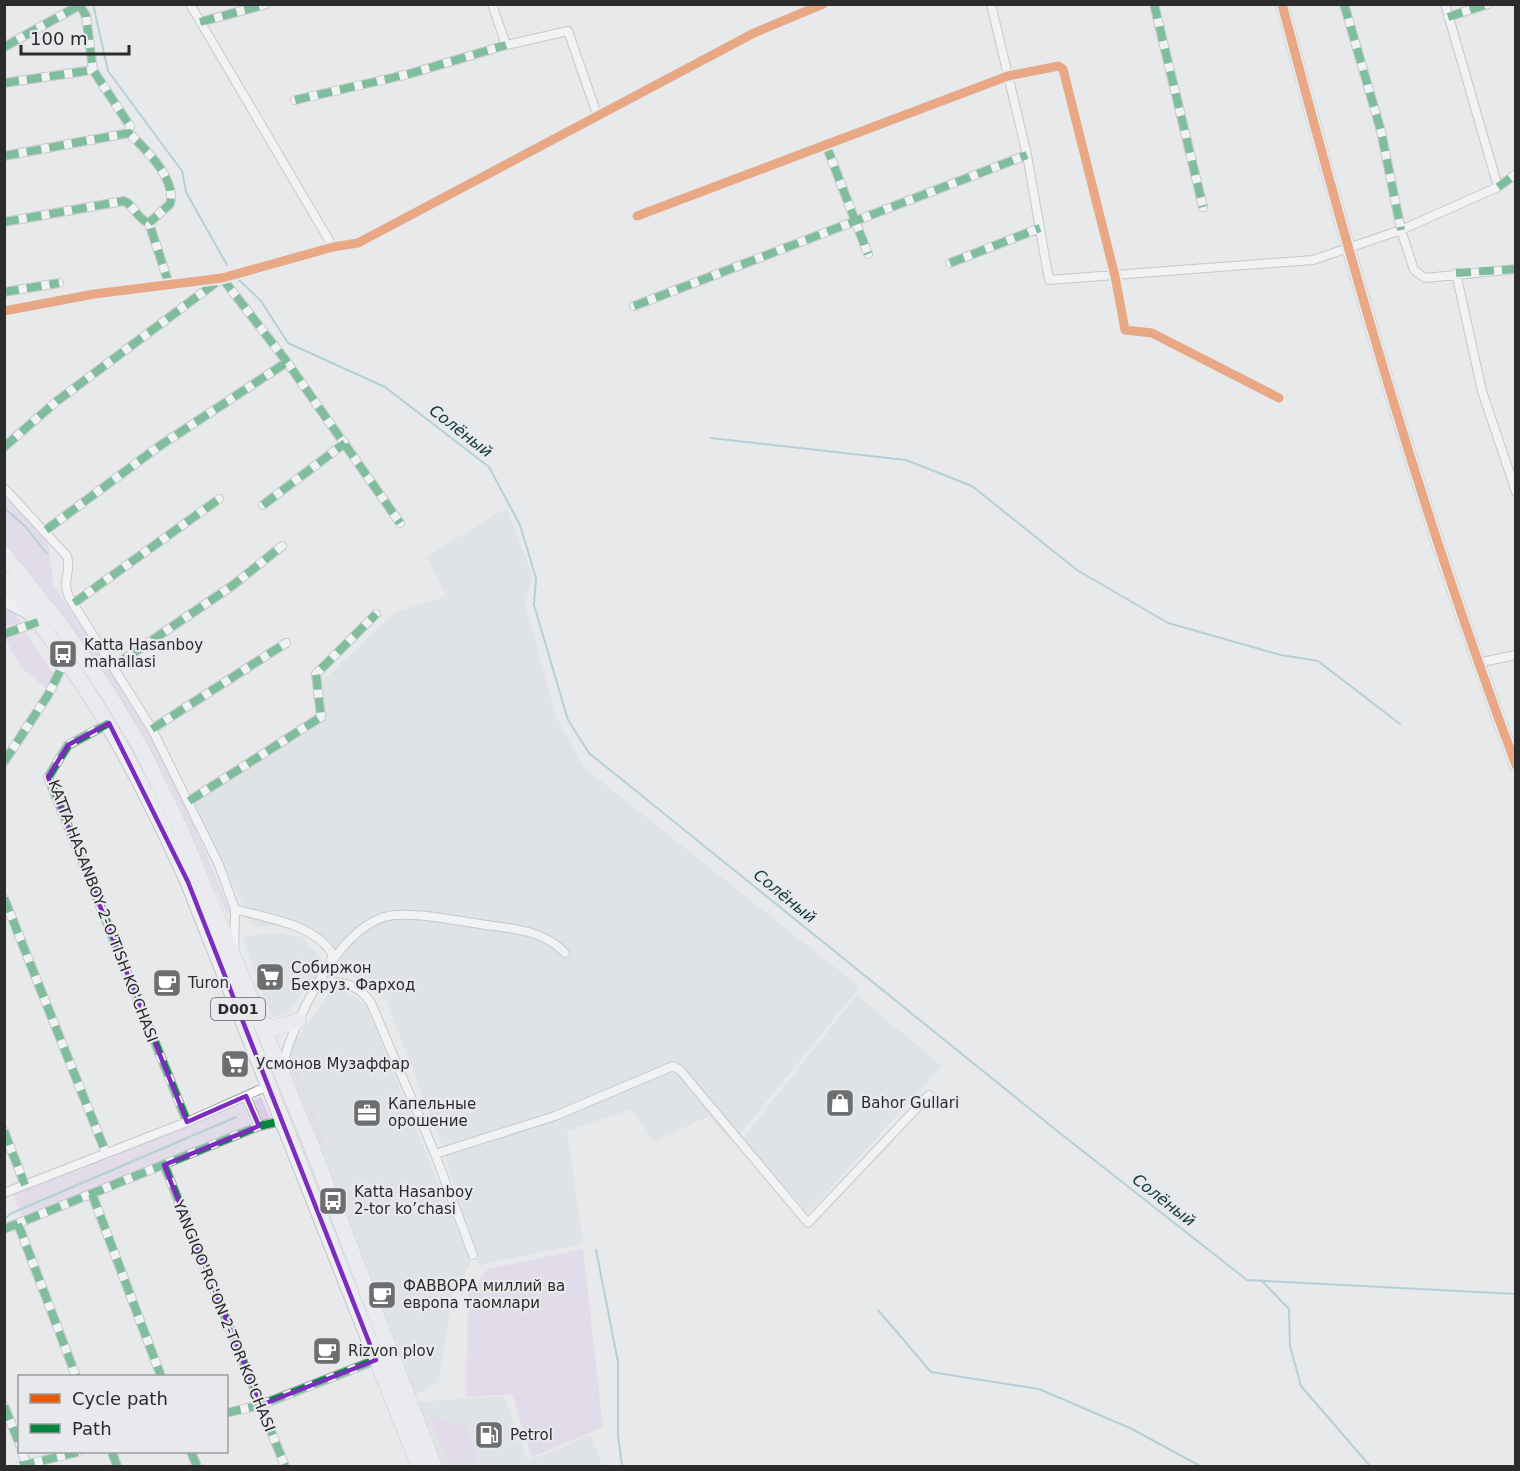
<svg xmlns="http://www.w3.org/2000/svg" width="1520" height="1471" font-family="'DejaVu Sans',sans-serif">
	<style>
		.built { fill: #d8dbe0 }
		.green { fill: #dacbe9 }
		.forest { fill: #d6c7e6 }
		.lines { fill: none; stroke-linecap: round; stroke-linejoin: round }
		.stream { stroke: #79b2bb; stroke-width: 2 }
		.street-casing { stroke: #9fa0a1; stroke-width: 10 }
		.secondary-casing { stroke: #9fa0a1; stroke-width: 14 }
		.highway-casing { stroke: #c5c5c6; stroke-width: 17 }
		.street { stroke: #fcfcfc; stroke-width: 8 }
		.secondary { stroke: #f7f7fa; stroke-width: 12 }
		.highway { stroke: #eeeef4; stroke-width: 15 }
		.quiet { stroke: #00873e; stroke-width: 8; stroke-dasharray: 15 8; stroke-linecap: butt }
		.cycleway-casing { stroke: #e7e9ec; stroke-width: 13 }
		.cycleway { stroke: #e8590c; stroke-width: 9 }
		.marked { fill: none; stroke: #7b2cbf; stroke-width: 4.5; stroke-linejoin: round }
		.labels { text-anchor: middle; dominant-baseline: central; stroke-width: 4.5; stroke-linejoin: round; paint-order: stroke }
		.shield { fill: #e7e9ec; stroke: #636466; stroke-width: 1.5 }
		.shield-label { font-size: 14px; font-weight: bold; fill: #2b2b2c }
		.poi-label { font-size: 15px; fill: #2b2b2c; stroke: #e7e9ec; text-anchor: start }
		.street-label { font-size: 15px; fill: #2b2b2c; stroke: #e7e9ec }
		.water-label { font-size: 16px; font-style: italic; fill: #10383d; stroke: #e7e9ec }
	</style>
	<rect width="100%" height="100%" fill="#e8e9eb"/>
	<path class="built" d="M506,508l27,69 -8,27 31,112 27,51 277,220 -128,157 -23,-28 -55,26 -22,-33 -65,22 16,113 -105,21 -36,-120 -61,-157 -38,-15 -34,-47h-56l-60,-125 131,-83 -2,-37 72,-68 52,-17 -19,-40z
		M272,933l29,3 25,28 -41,51 -13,3 -30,-81z
		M332,988l17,5 17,12 105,258 -19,32 -13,88 -25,13 -129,-340z
		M857,995l85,71 -134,147 -66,-74z
		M504,1396l24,65 62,-26 13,31h-161l-26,-64z"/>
	<path class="green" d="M4,496l44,46 5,42 56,84 48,79 38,80 35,84 -3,3 -56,-126 -32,-59 -56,-85 -78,-98z
		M25,632l29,42 -8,14 -25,-21 -16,-28z
		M294,1059l13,35 -2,2 -11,-25z
		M278,1095l7,3 145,368h-6z
		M261,1097l9,21 -7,3 -9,-21z
		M243,1102l9,23 -230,91 -9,-22z
		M308,1102l2,1 16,43 -5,-2 -15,-40z
		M583,1249l20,178 -71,30 -20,-63 -46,3 2,-103 20,-25z
		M429,1416l37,10 12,32 -5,8h-24z"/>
	<path class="forest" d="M9,607l12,15 -16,5 -1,-18z"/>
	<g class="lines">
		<path class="stream" d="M93,4l15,67 74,100 4,21 41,73
			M237,278l24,23 27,42 97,44 104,80 31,58 16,53 -2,27 34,115 21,33 467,377 191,150 269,14
			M711,438l195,22 66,26 105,84 91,53 113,32 37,6 82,63
			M4,508l21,18 22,28
			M4,1219l8,-6 224,-96
			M596,1250l22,112v73l4,31
			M1262,1281l27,28 1,37 11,40 69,80
			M878,1310l53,62 108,17 93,40 68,37"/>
		<g class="street-casing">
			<path id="street" d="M79,4l7,12 7,54
				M190,4l143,243
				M492,4l14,41
				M991,4l36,151 22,125 264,-20 88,-30 97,-43 18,-13
				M1154,4l49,203
				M1344,4l37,127 20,99 13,40 11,8 91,-9
				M1445,4l53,183
				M1448,17l40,-13
				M200,22l67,-18
				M4,47l76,-42
				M4,83l89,-13 37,56 -1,7
				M295,100l114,-26 97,-29 62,-14 30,86
				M826,145l42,109
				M4,156l125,-23c17,17 48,46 41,71l-21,19
				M637,216l371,-140 51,-10 4,3 52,207 10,54 27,3 127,65
				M4,222l120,-21c11,5 12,17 25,22l20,61
				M950,263l90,-35
				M1456,273l26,118 34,101
				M4,292l55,-9
				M634,306l393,-151
				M4,311l90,-17 128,-16 111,-31 25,-4 396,-210 69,-29
				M4,447l53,-46 165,-123 65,84 113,161
				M4,488l63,68c5,17 -6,23 2,41l83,132 67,136 16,44 -1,44
				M263,505l82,-62
				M46,530l112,-83 129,-85
				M74,603l145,-104
				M4,634l34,-12
				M1477,663l39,-8
				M114,666l118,-80 50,-40
				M109,723l-41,22 -20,32 139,345
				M152,729l134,-86
				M4,762l44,-67 18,-36
				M189,801l132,-84 -5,-43 60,-60
				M4,898l102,255
				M235,909c33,10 77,14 97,44l-1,9
				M318,982c23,-1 40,1 53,21l64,151 38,101
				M281,1069c13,-46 53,-136 103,-152 23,-7 73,4 96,7 32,5 62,5 85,29
				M246,1096l13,30
				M4,1131l21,54
				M435,1154l120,-38 118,-50 7,4 128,153 121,-128
				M164,1165l121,301
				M4,1193l183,-71 81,-36
				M92,1194l69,182
				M18,1224l58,152
				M4,1229l255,-103 23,-5
				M4,1406l16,39
				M226,1413l35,-8 115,-45
				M22,1452l5,13
				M112,1452l5,14
				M191,1452l6,14
				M20,1466l58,-14"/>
		</g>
		<g class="secondary-casing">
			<path id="secondary" d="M1282,4c68,257 140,513 234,761
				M4,600l24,13"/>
		</g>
		<g class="highway-casing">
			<path id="highway" d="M4,554l58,73 43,61 36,60 39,80 131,316 123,322
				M4,579c81,95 134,191 184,303l231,584
				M258,1020l14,9 26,-8"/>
		</g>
		<use href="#street" class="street"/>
		<use href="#secondary" class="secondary"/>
		<use href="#highway" class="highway"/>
		<path class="quiet" d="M79,4l7,12 7,54
			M1154,4l49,203
			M1344,4l37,127 20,99
			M1448,17l40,-13
			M200,22l67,-18
			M4,47l76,-42
			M4,83l89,-13 37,56 -1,7
			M295,100l114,-26 97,-29
			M826,145l42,109
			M4,156l125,-23c17,17 48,46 41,71l-21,19
			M1498,187l18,-13
			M4,222l120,-21c11,5 12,17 25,22l20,61
			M950,263l90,-35
			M1456,273l60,-4
			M4,292l55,-9
			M634,306l393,-151
			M4,447l53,-46 165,-123 65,84 113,161
			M263,505l82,-62
			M46,530l112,-83 129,-85
			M74,603l145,-104
			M4,634l34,-12
			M114,666l118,-80 50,-40
			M109,723l-41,22 -20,32 139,345
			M152,729l134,-86
			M4,762l44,-67 18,-36
			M189,801l132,-84 -5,-43 60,-60
			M4,898l102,255
			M4,1131l21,54
			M164,1165l121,301
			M92,1194l69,182
			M18,1224l58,152
			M4,1229l255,-103 23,-5
			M4,1406l16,39
			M226,1413l35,-8 115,-45
			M112,1452l5,14
			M191,1452l6,14
			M20,1466l58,-14"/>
		<g class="cycleway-casing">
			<path id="cycleway" d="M1282,4c68,257 140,513 234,761
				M637,216l371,-140 51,-10 4,3 52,207 10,54 27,3 127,65
				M4,311l90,-17 128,-16 111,-31 25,-4 396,-210 69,-29"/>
		</g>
		<use href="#cycleway" class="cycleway"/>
	</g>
	<path d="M0 0H1520V1471H0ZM109,723l79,159 188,478 -115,45 -97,-240 95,-39 -13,-30 -59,26 -139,-345 20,-32z" fill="#e8e9eb" fill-opacity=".55" fill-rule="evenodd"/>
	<path class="marked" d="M109,723l79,159 188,478 -115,45 -97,-240 95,-39 -13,-30 -59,26 -139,-345 20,-32z"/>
	<defs>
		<g id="bus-square" transform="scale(1.5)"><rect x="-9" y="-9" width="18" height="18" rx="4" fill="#6d6e6f" stroke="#e7e9ec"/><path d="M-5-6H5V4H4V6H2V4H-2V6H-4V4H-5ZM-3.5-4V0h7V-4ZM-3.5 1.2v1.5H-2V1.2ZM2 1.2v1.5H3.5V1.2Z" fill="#fff"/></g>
		<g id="supermarket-square" transform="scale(1.5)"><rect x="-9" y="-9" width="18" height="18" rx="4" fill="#6d6e6f" stroke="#e7e9ec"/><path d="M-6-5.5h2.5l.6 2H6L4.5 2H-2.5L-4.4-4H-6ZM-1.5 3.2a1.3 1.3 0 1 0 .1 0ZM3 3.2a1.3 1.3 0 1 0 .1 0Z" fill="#fff"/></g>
		<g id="cafe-square" transform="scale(1.5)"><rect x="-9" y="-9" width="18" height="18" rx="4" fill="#6d6e6f" stroke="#e7e9ec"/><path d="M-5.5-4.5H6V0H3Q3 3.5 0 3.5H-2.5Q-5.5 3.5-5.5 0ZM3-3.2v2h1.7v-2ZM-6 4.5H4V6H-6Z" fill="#fff"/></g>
		<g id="shop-square" transform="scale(1.5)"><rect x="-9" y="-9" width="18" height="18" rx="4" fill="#6d6e6f" stroke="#e7e9ec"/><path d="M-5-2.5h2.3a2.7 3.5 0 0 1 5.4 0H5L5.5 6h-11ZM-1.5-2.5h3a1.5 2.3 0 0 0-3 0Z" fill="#fff"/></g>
		<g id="office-square" transform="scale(1.5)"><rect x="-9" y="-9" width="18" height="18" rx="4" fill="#6d6e6f" stroke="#e7e9ec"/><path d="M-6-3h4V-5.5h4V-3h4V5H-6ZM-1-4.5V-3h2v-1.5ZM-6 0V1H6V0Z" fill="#fff"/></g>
		<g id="fuel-square" transform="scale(1.5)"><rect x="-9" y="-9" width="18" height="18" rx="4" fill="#6d6e6f" stroke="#e7e9ec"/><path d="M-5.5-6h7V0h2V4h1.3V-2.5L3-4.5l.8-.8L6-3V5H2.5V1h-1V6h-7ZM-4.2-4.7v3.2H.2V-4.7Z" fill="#fff"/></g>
	</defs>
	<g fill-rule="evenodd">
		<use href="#bus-square" x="63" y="654"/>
		<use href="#supermarket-square" x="270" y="977"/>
		<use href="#cafe-square" x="167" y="983"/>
		<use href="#supermarket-square" x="235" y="1064"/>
		<use href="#shop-square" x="840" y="1103"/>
		<use href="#office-square" x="367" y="1113"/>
		<use href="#bus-square" x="333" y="1201"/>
		<use href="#cafe-square" x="382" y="1295"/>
		<use href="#cafe-square" x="327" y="1351"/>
		<use href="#fuel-square" x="489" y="1435"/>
	</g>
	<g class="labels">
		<rect class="shield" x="211" y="998" width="54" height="22" rx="4.5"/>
		<g class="shield-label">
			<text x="238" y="1009">D001</text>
		</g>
		<g class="poi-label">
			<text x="84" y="645">Katta Hasanboy<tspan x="84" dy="17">mahallasi</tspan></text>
			<text x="291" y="968">Собиржон<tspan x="291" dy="17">Бехруз. Фарход</tspan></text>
			<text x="188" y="983">Turon</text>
			<text x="256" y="1064">Усмонов Музаффар</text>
			<text x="861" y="1103">Bahor Gullari</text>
			<text x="388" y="1104">Капельные<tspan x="388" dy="17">орошение</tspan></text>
			<text x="354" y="1192">Katta Hasanboy<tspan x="354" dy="17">2-tor ko’chasi</tspan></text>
			<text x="403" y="1286">ФАВВОРА миллий ва<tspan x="403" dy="17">европа таомлари</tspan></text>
			<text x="348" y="1351">Rizvon plov</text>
			<text x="510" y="1435">Petrol</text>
		</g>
		<g class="street-label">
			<text transform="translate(103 911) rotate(69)">KATTA HASANBOY 2-O'TISH KO'CHASI</text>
			<text transform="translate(224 1316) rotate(68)">YANGIQO'RG'ON 2-TOR KO'CHASI</text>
		</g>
		<g class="water-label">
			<text transform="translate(461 431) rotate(38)">Солёный</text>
			<text transform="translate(785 896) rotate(39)">Солёный</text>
			<text transform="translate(1164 1200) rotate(38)">Солёный</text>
		</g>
	</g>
	<rect width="1520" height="1471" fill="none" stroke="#2b2b2c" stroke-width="12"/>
	<rect x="18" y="1375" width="210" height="78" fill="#e7e9ec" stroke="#9c9d9f" stroke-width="1.5"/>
	<rect x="30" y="1394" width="30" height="9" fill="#e8590c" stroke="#9c9d9f" stroke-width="1.5"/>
	<text x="72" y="1405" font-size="18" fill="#2b2b2c">Cycle path</text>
	<rect x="30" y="1424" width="30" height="9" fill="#00873e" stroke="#9c9d9f" stroke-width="1.5"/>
	<text x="72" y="1435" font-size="18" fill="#2b2b2c">Path</text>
	<path d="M21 45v9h108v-9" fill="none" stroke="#2b2b2c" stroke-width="3"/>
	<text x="30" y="45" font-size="18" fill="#2b2b2c" stroke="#e7e9ec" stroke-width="4.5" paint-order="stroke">100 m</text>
</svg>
